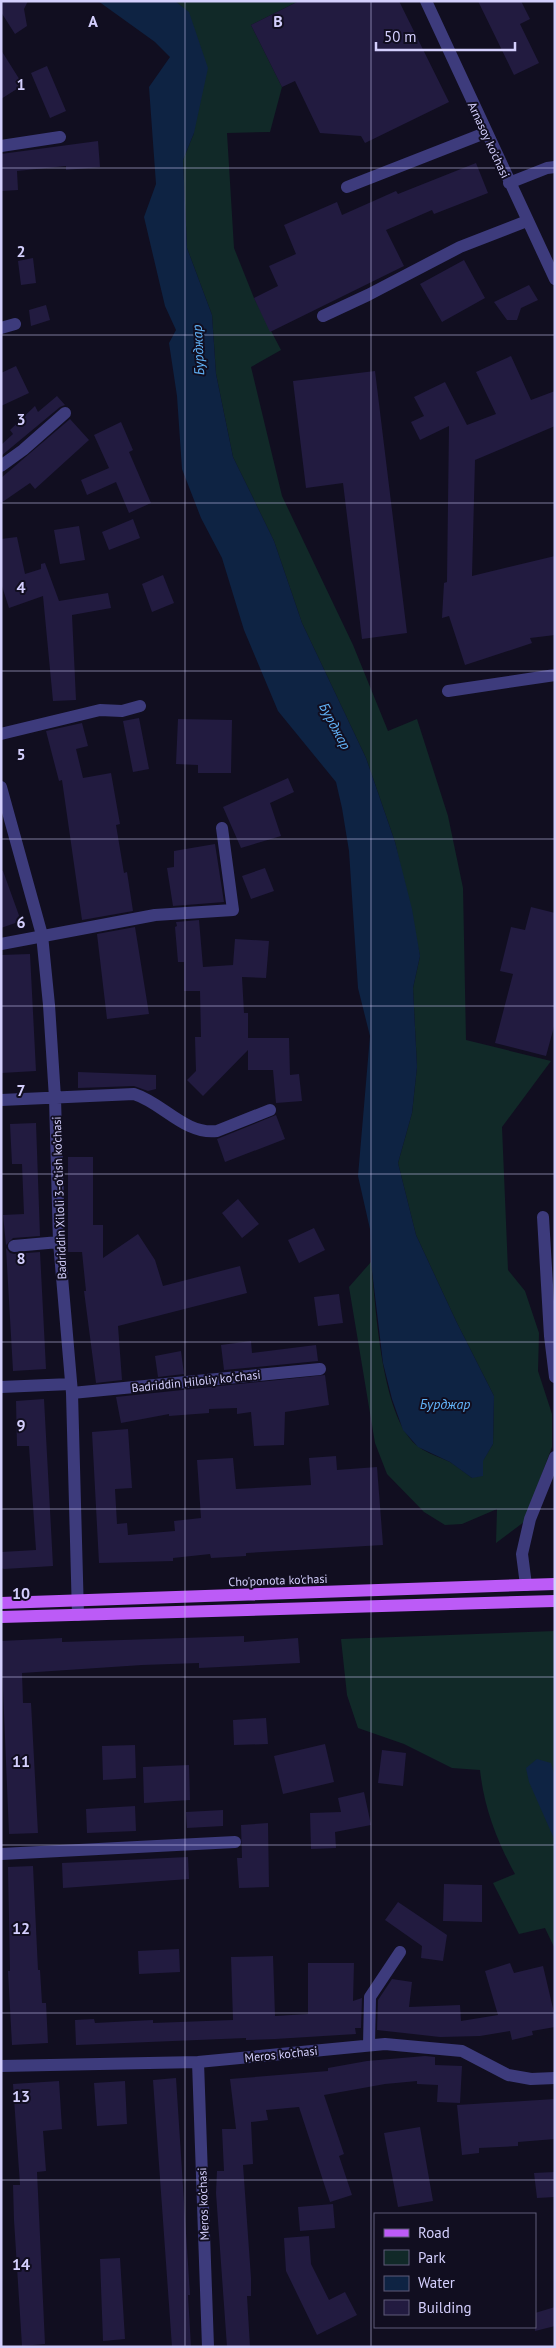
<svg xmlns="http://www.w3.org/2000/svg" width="556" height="2348" font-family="'PT Sans',sans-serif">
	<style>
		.green { fill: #112928 }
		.water { fill: #0e2343 }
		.building { fill: #221b40 }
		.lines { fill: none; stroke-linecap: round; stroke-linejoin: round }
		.minor { stroke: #3d3b7c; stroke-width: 12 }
		.major { stroke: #bc5bf7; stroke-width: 12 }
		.grid { fill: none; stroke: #d4cffd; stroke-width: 1; stroke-opacity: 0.55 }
		.labels { text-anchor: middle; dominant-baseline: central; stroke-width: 4; stroke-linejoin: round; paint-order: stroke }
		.street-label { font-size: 12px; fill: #d4cffd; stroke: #110e20 }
		.water-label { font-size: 14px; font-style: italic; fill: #62b3f8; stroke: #110e20 }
		.grid-label { font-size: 16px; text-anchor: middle; font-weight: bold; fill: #d4cffd; stroke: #110e20; stroke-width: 4; stroke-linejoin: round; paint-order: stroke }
	</style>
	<rect width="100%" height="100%" fill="#110e20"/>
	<path class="green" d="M175,1h124l-48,24 31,62 -12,45 -43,1 7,115 20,50 27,52 -30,17 31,129 71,149 35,86 29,-12 31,97 15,72 3,152 85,21 -49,66 6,143 17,21 14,42 -1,38 14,43v33l-28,75 -28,21 1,-34 -35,15 -17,1 -21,-13 -37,-38 -12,-31 -26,-156 22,-25c5,45 10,159 48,185 9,7 21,10 31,15 8,5 15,11 22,16l21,-34 1,-48 -38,-75 -40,-86 -18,-72 14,-50 5,-46 -4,-79 7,-32 -25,-114 -29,-84 -64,-135 -28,-82 -41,-84 -17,-83 -4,-59 -25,-67 -4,-88 11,-27 -5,-120z
		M555,1631v318l-10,-21 -26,6 -26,-51 22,-9c-18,-33 -31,-66 -35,-104l-28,-2 -48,-24 -46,-16 -11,-33 -6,-56z"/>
	<path class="water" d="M98,1h77l14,11 19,56 -14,65 -11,27 4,88 25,67 4,59 17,83 41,84 28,82 64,135 29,84 17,67 8,47 -7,32 4,79 -5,46 -14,50 18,72 40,86 38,75 -1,48 -10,17v15l-11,2 -22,-16 -32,-15 -15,-17 -11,-31 -9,-36 -12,-101 -1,-33 -12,-53 12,-140 -12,-48 -9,-137 -7,-43 -6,-26 -58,-71 -34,-81 -22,-72 -21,-40 -19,-49 -5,-73 -8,-53 7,-13 -11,-24 -21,-89 12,-33 -7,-97 21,-30 -15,-15z
		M537,1759l14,4 4,14v64l-26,-59 -3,-14z"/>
	<path class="building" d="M1,1h27l-4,8 3,17 -12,8 -14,-22z
		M299,1h100l50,101 -84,41 -4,-7 -41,-3 -25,-52 -13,6 -31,-62z
		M478,1h43l9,18 -10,5 19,39 -25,12z
		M1,50l22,35 -22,14z
		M47,66l19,45 -16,7 -19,-45z
		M98,141l2,26 -34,3v-4l-49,5 1,19 -17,1v-37z
		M476,163l12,30 -54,21 -2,-4 -46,20 18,36 -134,66 -16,-34 24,-12 -9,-20 27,-12 -12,-29 53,-23 5,13 54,-24 2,3z
		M33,258l3,25 -15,2 -3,-24z
		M464,260l21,38 -43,24 -22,-38z
		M529,285l9,15 -17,8 -4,12h-10l-13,-18z
		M46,305l4,15 -19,6 -2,-16z
		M511,356l20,44 24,-9v35l-80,34 -3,116 83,-20v79l-25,3 2,5 -67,22 -16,-49 -7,2 2,-35 3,-1 2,-156 -29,14 -9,-18 13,-6 -10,-19 31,-15 22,43 29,-11 -20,-42z
		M16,366l13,27 -28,13v-33z
		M375,371l32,262 -45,6 -19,-156 -37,5 -13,-107z
		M57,396l8,9 -5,2 -59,49v-11l12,-11 -3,-4 25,-24 3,6z
		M70,419l19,21 -54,49 -5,-6 -29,20v-25z
		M121,422l12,28 -4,2 22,51 -22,10 -13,-31 -29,13 -6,-15 28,-12 -15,-33z
		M133,519l7,19 -31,12 -7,-18z
		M79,526l6,34 -25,4 -6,-34z
		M17,537l8,37 16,-5v-5l4,-1 14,38 49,-8 3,15 -39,7 4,85 -23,1 -10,-105 -34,12 -8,-25v-44z
		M163,575l11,28 -22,9 -10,-28z
		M139,718l10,51 -16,3 -10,-51z
		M178,719l54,1 -1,53h-33v-8l-22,-1z
		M82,723l6,23 -12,3 7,29 28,-5 9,51 -4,1 8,48 3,-1 6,39 -51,9 -20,-140 -3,1 -13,-50z
		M288,778l6,14 -24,11 11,33 -40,12 -18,-41z
		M215,844l9,58 -51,4 -6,-38 7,-1v-16z
		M265,868l9,23 -23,8 -9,-23z
		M1,871h2l18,50 -20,7z
		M531,907l24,6v110l-9,33 -51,-13 18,-69 -13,-3 11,-44 14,3z
		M199,920l4,47 30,-2 2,-26 34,2 -3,37 -24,-1 2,36h4v25h41l1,37 9,-1 3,27 -26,2 -3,-33h-25v-20l-45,46 -16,-16 9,-9 -1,-34h6l-1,-46h-16v-29h-6l-3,-35 2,-1 -1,-4z
		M135,927l14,87 -42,5 -10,-85z
		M30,954l6,117 -35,2v-118z
		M78,1072l78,3v14l-8,2 -14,-5 -56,2z
		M276,1115l9,24 -60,23 -8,-23z
		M36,1123l4,113 -27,2 -7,7 -3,-30 21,-1 -2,-50h-10l-2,-40z
		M68,1157h25v68h10v33l35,-24 17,26 8,26 77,-20 7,27 -129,33 4,54 -26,3 -12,-92h2l-4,-39h-14z
		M238,1199l21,25 -17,14 -20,-25z
		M314,1228l11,22 -26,13 -11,-23z
		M6,1248l4,5 4,1 26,-2 6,117 -33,2z
		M339,1294l4,29 -25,3 -4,-29z
		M251,1341l1,12 64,-8 2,16 -94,9 -3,-25z
		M181,1351l3,23 -26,3 -3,-21z
		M325,1375l4,30 -44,7 -1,33 -30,1 -3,-34 -14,2v-6l-28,1v4l-40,3v-2l-48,9 -5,-26z
		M44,1399l9,167 -49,3 -3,-1v-16l35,-2 -7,-104h-12l-1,-45z
		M128,1429l4,59 -17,1 2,35 10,-1 1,12 47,-4 -1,-10 27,-3 -4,-58 36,-2 3,31 75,-4 -2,-27 27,-2 1,14 40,-3 6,78 -137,8v3l-35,2 -1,-4 -37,4v3l-74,2 -7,-131z
		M244,1636v6l54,-4 2,25 -101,5v-5l-57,2 -120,8 1,30h8l7,130 -29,1 -8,-193 61,-3v4z
		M266,1718l2,26 -34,1 -1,-25z
		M325,1744l9,38 -51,12 -9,-38z
		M135,1745l1,33 -33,2 -1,-34z
		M382,1750l24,3 -3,33 -25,-3z
		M189,1765l1,35 -46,3 -1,-36z
		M364,1792l7,33 -36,7 1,16 -25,1 -1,-36 31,-1 -3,-14z
		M135,1806l1,25 -49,2 -1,-24z
		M223,1810v16l-36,2 -1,-16z
		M268,1823l1,64 -30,1 -2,-30h5l-1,-33z
		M188,1857l1,22 -126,9 -1,-25z
		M33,1866l5,104h2l2,33h4l2,40 -36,2 -4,-74h2l-2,-104z
		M444,1884l38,1v37l-39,-1z
		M398,1902l49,33 -4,26 -22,-3 1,-12 -37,-26z
		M179,1949l1,23 -41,2 -1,-23z
		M273,1956l2,60 33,-2v-51h46l-1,38 9,-3 -1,30h-6l1,6 -81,5 -29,1v-2l-170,7 -1,-25 19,-1 1,4 58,-3v3l80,-3 -2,-63z
		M510,1963l4,10 29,-7 12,51v10l-23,4 1,4 -21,5 -2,-9 -30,5 -40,1 -63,-7 1,-30 14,-21 20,3 -3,25 51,-2 1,16 37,-6 -13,-44z
		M425,2056l10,1v8l27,1 -2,37 -23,-1 1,-17 -21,-1v-3l-32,3 -61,11 20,59 -5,2 13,39 -22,7 -31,-95 -33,3 2,10 -17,2 2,42 -10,1 8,113v18h-4l3,51h-23l-11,-154 1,-22h7l-2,-42h14l-6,-50 98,-8v-3l39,-7z
		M176,2078l14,217h-2l3,52h-19l-19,-267z
		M59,2081l3,48 -19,2 3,40 -9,1 8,172 -23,2 -8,-126 -1,-35h7l-7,-101z
		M125,2081l2,43 -30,2 -3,-43z
		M555,2099v40l-37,3v4l-39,2v5l-17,2 -5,-50z
		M420,2127l13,74 -35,6 -14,-74z
		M555,2172v25l-18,1 -3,-25z
		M333,2204l2,24 -35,3 -2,-24z
		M309,2236l2,28 18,36 16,-8 12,23 -40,20 -31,-64 -2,-33z
		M120,2258l5,81 -22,2 -3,-82z
		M555,2307v19l-20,5v-18z"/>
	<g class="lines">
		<path class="minor" d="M426,1l129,278
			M1,146l59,-9
			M509,183l38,-15 8,-1
			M347,187l138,-54
			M323,316l45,-21 92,-48 67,-26
			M1,328l14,-4
			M1,466l22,-16 42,-37
			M448,691l107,-16
			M1,734l99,-24 22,1 18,-5
			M1,787l41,148 7,70 6,93 4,144 13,151 6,222
			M1,944l154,-29 78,-5 -11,-82
			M1,1100l133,-6c29,9 51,41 83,37l53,-21
			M543,1217l7,119 5,41
			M14,1246l45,-4
			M1,1387l70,-3
			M72,1393l248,-24
			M526,1585l-4,-31 8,-35 25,-62
			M1,1854l234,-12
			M369,2045l1,-48 30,-45
			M198,2062l10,285
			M1,2066l197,-4 187,-18 77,7 46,24 23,4 24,-1"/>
		<path class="major" d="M1,1603l554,-19
			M1,1617l554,-16"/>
	</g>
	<path class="grid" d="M185,1v2346M371,1v2346M1,168h554M1,335h554M1,503h554M1,671h554M1,839h554M1,1006h554M1,1174h554M1,1342h554M1,1509h554M1,1677h554M1,1845h554M1,2013h554M1,2180h554"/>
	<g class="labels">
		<g class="street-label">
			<text transform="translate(489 140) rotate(65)">Arnasoy ko'chasi</text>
			<text transform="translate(59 1198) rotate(-92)">Badriddin Xiloli 3-o'tish ko'chasi</text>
			<text transform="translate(196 1381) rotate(-6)">Badriddin Hiloliy koʻchasi</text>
			<text transform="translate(278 1580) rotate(-2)">Cho'ponota ko'chasi</text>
			<text transform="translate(281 2054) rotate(-6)">Meros ko'chasi</text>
			<text transform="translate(203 2204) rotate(-92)">Meros ko‘chasi</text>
		</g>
		<g class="water-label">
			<text transform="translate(198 350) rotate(-93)">Бурджар</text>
			<text transform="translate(335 726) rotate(62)">Бурджар</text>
			<text x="445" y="1404">Бурджар</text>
		</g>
	</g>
	<g class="grid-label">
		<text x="93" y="27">A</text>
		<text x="278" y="27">B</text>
		<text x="21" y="90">1</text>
		<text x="21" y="257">2</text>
		<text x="21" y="425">3</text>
		<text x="21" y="593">4</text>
		<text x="21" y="760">5</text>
		<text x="21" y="928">6</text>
		<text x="21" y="1096">7</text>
		<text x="21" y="1264">8</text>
		<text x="21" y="1431">9</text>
		<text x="21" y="1599">10</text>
		<text x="21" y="1767">11</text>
		<text x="21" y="1934">12</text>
		<text x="21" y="2102">13</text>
		<text x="21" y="2270">14</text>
	</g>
	<rect width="556" height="2348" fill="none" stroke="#d4cffd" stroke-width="5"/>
	<rect x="374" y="2213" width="162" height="115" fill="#110e20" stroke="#5f5b78"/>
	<rect x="384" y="2229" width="25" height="8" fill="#bc5bf7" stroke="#5f5b78"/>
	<text x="418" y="2238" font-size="15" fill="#d4cffd">Road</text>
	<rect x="384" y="2250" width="25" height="15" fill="#112928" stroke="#5f5b78"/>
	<text x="418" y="2263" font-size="15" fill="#d4cffd">Park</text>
	<rect x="384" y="2276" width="25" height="15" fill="#0e2343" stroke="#5f5b78"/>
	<text x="418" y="2288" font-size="15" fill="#d4cffd">Water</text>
	<rect x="384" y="2300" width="25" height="15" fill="#221b40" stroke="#5f5b78"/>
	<text x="418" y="2313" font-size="15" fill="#d4cffd">Building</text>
	<path d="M376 42v8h139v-8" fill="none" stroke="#d4cffd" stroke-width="2.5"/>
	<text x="384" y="42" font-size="15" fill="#d4cffd" stroke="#110e20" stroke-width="4" paint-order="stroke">50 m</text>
</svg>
